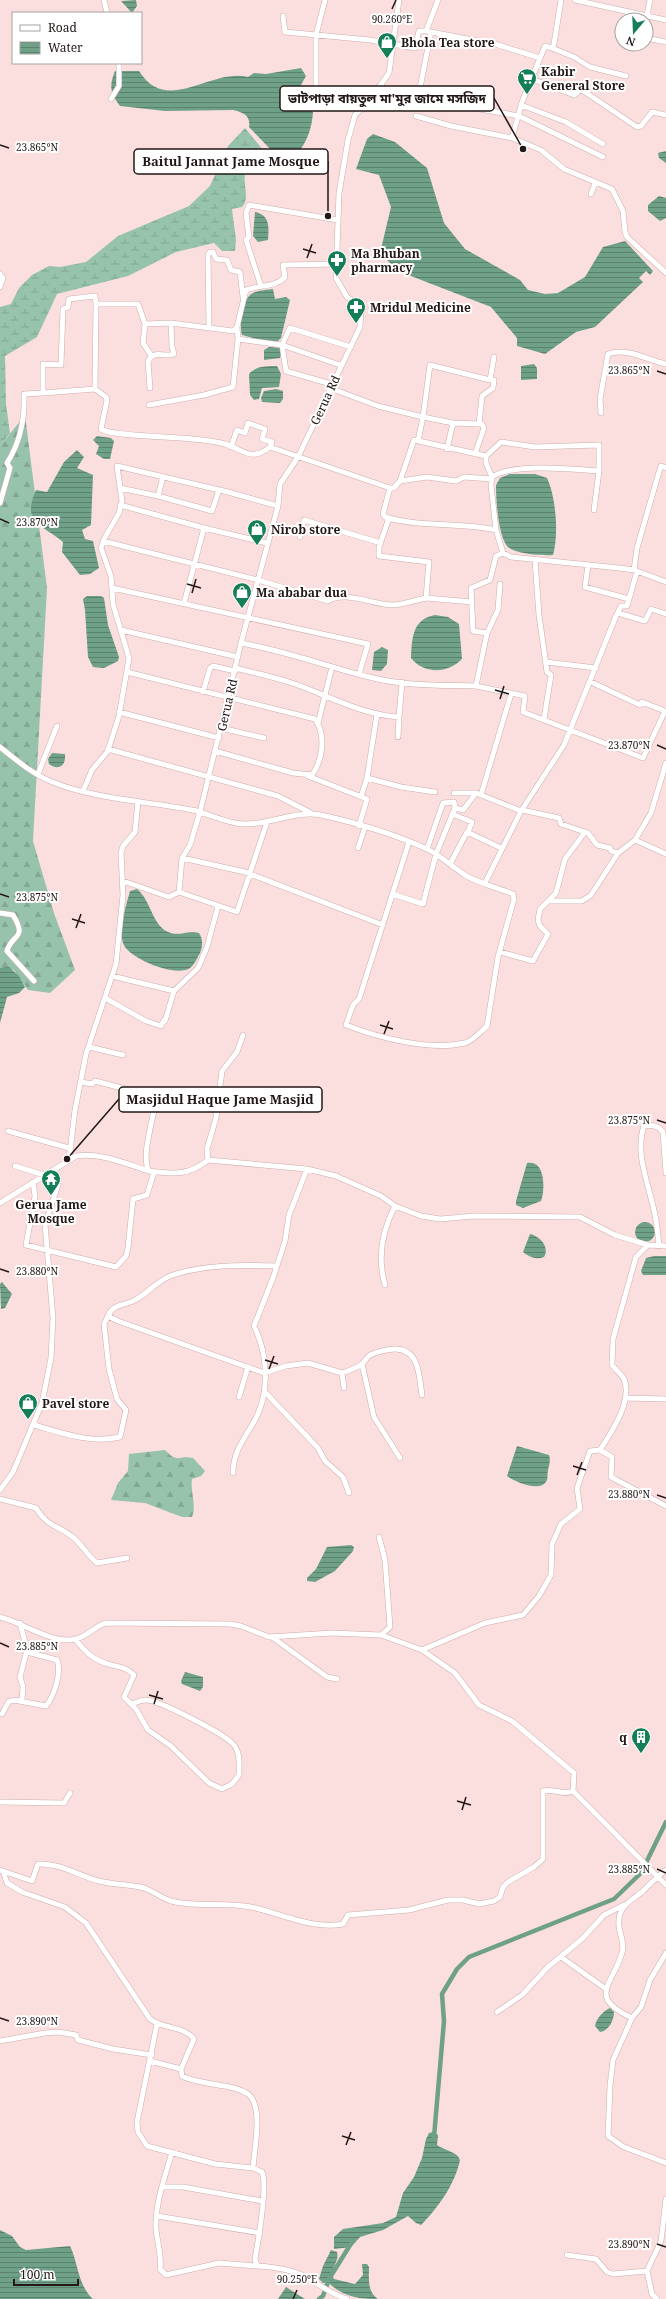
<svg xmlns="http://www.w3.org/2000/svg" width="666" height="2299" font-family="'Noto Serif','Noto Sans Bengali',serif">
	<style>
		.forest { fill: url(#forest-firs) }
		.wetland { fill: url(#wetland-marsh) }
		.water { fill: url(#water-rules) }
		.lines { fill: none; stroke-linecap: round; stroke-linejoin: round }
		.canal { stroke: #6ea188; stroke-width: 4.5 }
		.minor-casing { stroke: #cdacac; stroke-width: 6 }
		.minor { stroke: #fff; stroke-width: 5 }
		.ticks { fill: none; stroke: #231717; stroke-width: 1.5 }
		.labels { text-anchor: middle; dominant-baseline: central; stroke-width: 4; stroke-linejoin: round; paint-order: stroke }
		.poi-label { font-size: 12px; font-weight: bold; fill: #231717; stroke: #fff; text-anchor: start }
		.street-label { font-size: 12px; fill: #231717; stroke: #fff }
		.ticks-label { font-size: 10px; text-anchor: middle; fill: #231717; stroke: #fff; stroke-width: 4; stroke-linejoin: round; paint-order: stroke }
		.leader { fill: none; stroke: #231717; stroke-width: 1.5 }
		.callout-dot { fill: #231717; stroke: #fff; stroke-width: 1.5 }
		.callout { fill: #fff; stroke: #231717; stroke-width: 1.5 }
		.callout-label { font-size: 13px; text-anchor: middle; font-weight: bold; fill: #231717 }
	</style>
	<defs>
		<pattern id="forest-firs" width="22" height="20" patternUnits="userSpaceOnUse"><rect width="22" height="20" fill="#97c3ad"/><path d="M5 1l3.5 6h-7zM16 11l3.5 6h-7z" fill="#82a794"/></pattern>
		<pattern id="wetland-marsh" width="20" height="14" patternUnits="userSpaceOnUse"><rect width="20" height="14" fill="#97c3ad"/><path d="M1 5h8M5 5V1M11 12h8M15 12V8" fill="none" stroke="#82a794"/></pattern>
		<pattern id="water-rules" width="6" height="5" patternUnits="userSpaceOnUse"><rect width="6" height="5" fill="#6ea188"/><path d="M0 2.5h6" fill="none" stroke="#5a826e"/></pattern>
	</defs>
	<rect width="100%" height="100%" fill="#fbdfdf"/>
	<path class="forest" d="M25,415l22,173 -14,253 21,72 21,57 -25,23 -22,-3 -14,-20 -14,-2v-522z
		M165,1450c13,14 13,5 28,8l12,13 -4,5 -9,3c-2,13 5,26 0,38h-10l-37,-14 -34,-3 7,-17 10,-12 1,-17z"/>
	<path class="wetland" d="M245,128l23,28 -23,18c-2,12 5,24 -3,33l-10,2 4,31 -1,11h-13l-8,-8 -38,9 -48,24 -71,18 -20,43 -32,19 1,48 4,29 -10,13v-139l11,-3 8,-16 13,-13 17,-9 11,1 26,-5 32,-26 71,-30 21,-20 18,-40z"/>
	<path class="water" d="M136,0l1,6 -5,7 -11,-12z
		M301,68l5,8 -10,18v4l8,4 9,10c-1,16 -6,30 -16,42l-23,-1 -25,-26c2,-11 -6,-15 -16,-17l-68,1 -45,-5c-10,-13 -11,-20 -5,-35h24c28,45 71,-3 109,6l6,-4 12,1z
		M373,134l22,8 32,26 17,55 21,26 55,31 8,10 17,4 13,-1 27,-16 18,-30 22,-6 28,30 -3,4 -4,-4 -7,7 4,4 -48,45 -19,5 -31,22 -28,-8v-8l-26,-31 -93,-36 -18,-18 11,-46 -12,-32 -23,-6 11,-30z
		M666,151v12l-7,-5 -1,-5z
		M659,196l7,2v20l-6,3 -12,-10v-6z
		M255,212c15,3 14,15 13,28l-10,2 -5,-6z
		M273,289l2,10 11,-2 4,3 -9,38 -3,3h-14l-22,-6c-3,-10 0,-37 11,-42 6,-3 14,-3 20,-4z
		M269,347l11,1 2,3 -2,7 -16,2v-10z
		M534,364l3,4v11l-16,1v-14z
		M277,366l4,8 -2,13 -17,1 -3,11 -5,1 -4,-5 -1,-21c7,-8 17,-8 28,-8z
		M276,389l7,2v8l-3,4 -18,-1 -1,-4 3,-7z
		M97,436l14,2 3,3 -4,18h-6l-8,-5 3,-8 -6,-6z
		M77,450l7,7 -7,11 16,7 -2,50 -9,5 3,9 8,2 6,27 -9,6 -10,1 -18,-23 1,-10c-21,-18 -42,-18 -27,-52l11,2 17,-30z
		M510,474h25l12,4c9,19 12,57 6,77 -10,1 -40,-1 -46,-9 -9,-12 -11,-46 -11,-61l4,-7z
		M87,596h14l3,2 4,27 11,32 -1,4 -14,7 -11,-1 -5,-10 -3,-47 -2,-11z
		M435,615l13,2 11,7 3,35c-14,15 -39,15 -51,-1 1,-19 1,-39 24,-43z
		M382,647l6,3 -1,14 -6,7 -9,-1 2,-18z
		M52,753l13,1c1,12 -6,17 -16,10l-1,-5z
		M137,889c15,12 15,39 34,44 9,3 18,-3 28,0 4,6 4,13 1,20 -3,5 -5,11 -10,15 -14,10 -63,-10 -67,-25 -4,-14 3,-38 7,-52z
		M9,967l10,9 6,11 -6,6 -12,4 -7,26v-55z
		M527,1163c19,-4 18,28 14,38l-18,7 -7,-3v-4z
		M635 1232a10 10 0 1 1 20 0a10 10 0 1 1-20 0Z
		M530,1234c10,2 20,13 14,23 -8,3 -15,0 -21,-5z
		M654,1256h12v19h-23l-2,-4 5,-13z
		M2,1282l10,12 -7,14 -4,1 -1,-25z
		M517,1446l32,9c2,5 0,10 -1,15 -1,3 0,7 -1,10 -6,14 -33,1 -40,-4z
		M351,1545l3,2 -1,4 -18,20 -20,11 -8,-1v-3l9,-9 11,-22z
		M185,1672l18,5v10l-3,4 -18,-7 -1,-3z
		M610,2008l4,4c0,8 -5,19 -14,20l-5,-6c1,-7 8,-15 15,-18z
		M434,2132l4,3 -1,10c8,6 20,6 23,15 -5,24 -22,48 -39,65l-5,-2 -8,-7 -25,14 -23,7 -9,10 -17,2v-12l9,-8 40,-6 13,-6 7,-24 11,-16 8,-19 4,-19 3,-6z
		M0,2230l12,6 8,11 6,3 44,-4c8,16 8,40 23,53h-93z
		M331,2250l6,2c3,10 -9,18 -3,27l21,5 8,-9 -1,-11h5l2,3c0,11 -2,25 9,32 -19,0 -36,-2 -50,-17l-5,1 -4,-4 4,-13z
		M286,2287l19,12h-27z"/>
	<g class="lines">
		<path class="canal" d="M434,2137l10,-116 -2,-27 15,-25 12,-12 145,-58 27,-26 25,-51
			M319,2299l4,-3 6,-17 23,-37"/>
		<g class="minor-casing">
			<path id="minor" d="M104,0l3,13
				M325,0l-9,35v57l51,12
				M575,0l91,20
				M283,16l2,16 85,8 45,8 4,-17h7l72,14 42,13
				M646,20l4,-20
				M426,31l12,-31
				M431,32l-13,66 101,18 84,41
				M646,38l20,4
				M552,48l22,9 16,10 36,9
				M532,79l42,16 6,-5 5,2 52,35 4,-1 11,-14 14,3
				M378,87l21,12
				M111,99l8,-13v-23
				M521,105l45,17 37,22
				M416,116l35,10 61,12 29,12 23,19 48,20 11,22 2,21 2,5 39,36
				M512,138l10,-36 23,-56 7,2 2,-4 7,-44
				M591,194l4,-11
				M337,264l-54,1 2,12c-9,10 -26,8 -39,13l-9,37 -4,4 -62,-8 -26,1 -7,-20h-42l-1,85 11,8 1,3 -6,29c8,7 75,8 91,10 11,1 22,2 33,5 19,6 26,18 45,3l120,41 -7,26 2,3c37,11 75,5 111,13l7,23 8,4 108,11 15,2 32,12
				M0,274l3,4 -3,9
				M261,286l-15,-46 3,-3 -3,-24 3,-8 89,15
				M145,324l-2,19 8,12
				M209,327l-1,-72 2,-3h3l3,7 11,1 4,10 9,2 3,25
				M237,327l1,12 44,6 8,-17 61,19
				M331,384l-45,-13 -4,-26 58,20
				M150,388l-2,-27c7,-12 15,-3 26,-7l-2,-7 -1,-24
				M330,388l48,18 45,11 7,-52 60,15 4,-23
				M43,393l52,-4
				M149,405l55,-10 29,-8 5,-48
				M601,413l-1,-14 8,-45c19,-7 39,6 58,10
				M418,441l5,-24 30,6 26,1 3,-28 11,-8 1,-8
				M231,447l6,-17 8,3 3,-10 17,6 -3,10 10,3 -2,5
				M447,449l6,-26
				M475,454l9,-26 -2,-4h-3
				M486,456v7l6,14
				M400,481l27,-4 29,4 8,-4 28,2
				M120,488l38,8 5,-19
				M390,488h4l6,-7 14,-41 72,16 15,-14 34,5 64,-2v26c-25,-2 -88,-8 -107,6l-1,8 5,45
				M158,496l54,15 7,-21
				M0,503l10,-35 -3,-5c14,-22 18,-44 17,-69l19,-1v-29l18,1 2,-56 5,-2 1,-8 26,-3 1,8
				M120,505l84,23 -20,75
				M594,510l5,-39
				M204,528l63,15
				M300,537l4,-17 77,23
				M103,541l155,39 70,21c15,-11 47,4 64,4 11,0 24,-5 34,-7l3,-36 -50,-6v-9l10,-29
				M503,553l-7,3 -6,24 -19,8 2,43 14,2 -11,53 49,10 -2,16 120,46 22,-47 -23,-9 -2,3 -49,-23
				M535,560l4,55 8,57 4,3 -7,44
				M588,565l-3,22 44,12
				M634,570l3,-22 22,-76 2,-6 5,2
				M112,588l256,56 -9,30
				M426,598l46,4
				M618,613l27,8 6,-12 15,5
				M121,630l117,27
				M487,633l11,-23 2,-26
				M241,643c44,8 85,23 128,34 34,9 72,8 107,9
				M546,662l50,6
				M235,668c20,5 40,9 60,16 34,12 67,31 104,33l3,-35
				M127,672l188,47c11,15 8,41 -3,56l-19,-2 -78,-22
				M203,692l7,-24 3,-2 22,5
				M119,712l100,26
				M318,723l14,-56
				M221,728l43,10
				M398,737l1,-20
				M0,747c15,12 31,26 50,34 42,18 96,20 142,29 16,3 35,14 52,14 26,1 51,-14 77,-9 36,8 73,19 106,34 15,7 25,18 38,26 14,9 32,12 48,19l1,5 -16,58 -11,69c-6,5 -14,15 -22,17 -35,8 -86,-5 -119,-18l7,-20 6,-6 50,-157
				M108,749l170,47 33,17
				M38,774l19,-48
				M308,776l59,23 -8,27
				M367,778l34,9 34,5
				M83,791l9,-21 15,-18 3,-8 9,-28 10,-58 -16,-54 -2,-28 -10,-28 3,-9 15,-26 3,-12 -5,-35 111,26 50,14
				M454,793h22
				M481,795l30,-101
				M361,797l6,-19 10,-64
				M522,810l37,8 2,6 27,9 9,12 13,3 1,3 7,2 17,-13 31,14
				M452,814l20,8 -4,10
				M635,840l16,-27 15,-50
				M358,848l7,-21
				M427,849l16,-46 11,-1 1,6
				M450,864l17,-32 34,16
				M123,881l46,16 10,-5 3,-34
				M485,883l36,-72 43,-66 52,-129 5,-10h6l10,-35
				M179,892l58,20 30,-90
				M392,894l31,10 13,-50 19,-46 8,2 13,-17 45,18
				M549,901h33l9,-6 27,-42
				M0,913l13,2c15,25 -1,18 -6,36l27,30
				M383,925l-138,-53 -63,-14 8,-13 10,-33 41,-169 37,-137 2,-22 18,-27 62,-130 1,-20 -14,-10 -11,-19 3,-85 9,-53 7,-25 12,-11 22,-31 10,-73
				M500,952l33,9 15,-27 -8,-8 -2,-6 2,-11 16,-16 9,-34 20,-27
				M112,976l62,15 24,-23 9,-21 11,-41
				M105,998l41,23 15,5 3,-6 1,1 9,-30
				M243,1035l-6,17 -15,19 -6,47 -9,31 1,11 99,9 29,7 45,20 14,10 26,10 19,3 34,-3 106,1 35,18 33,10 18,1
				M89,1047l34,8
				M81,1082l11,2 3,-3 61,16c-1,19 -16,58 -7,74 25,3 39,5 59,-11
				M8,1131l61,17
				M69,1160l6,-50 11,-56 30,-90 7,-69 -2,-42 2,-7 12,-14 3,-31
				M33,1182l2,14 -9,49 90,22 10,-11 2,-8 5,-49 14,-4 7,-23
				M0,1203l76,-47c24,-4 50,8 73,15
				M659,1246c-1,-11 -2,-21 -4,-31 -5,-27 -21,-62 -11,-89 9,-1 13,-1 19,6l3,41
				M277,1266c-34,-1 -74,-2 -107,10 -14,6 -22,17 -35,24 -8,5 -22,4 -26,14l1,3 8,4 146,52 22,-7 22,-3 34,10 2,15
				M385,1285c-8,-28 -3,-54 10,-79
				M362,1364l12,53 26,41
				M342,1373c6,-2 15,-5 20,-9 3,-3 5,-7 8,-9 8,-4 15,-5 24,-6 26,-1 25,28 28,46
				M265,1392l53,56 7,13 18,16 6,16
				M239,1397l9,-30
				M625,1398l41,1
				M34,1425c28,8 57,19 86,12l6,-27 -9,-11 -8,-30 -5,-45 5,-10
				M600,1450l12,7 -1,20 55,29
				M233,1473c0,-22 12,-35 22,-53 15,-28 13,-66 -1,-94l19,-48 12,-37 4,-26 18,-46
				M0,1490l13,-18 29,-69 9,-45 2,-40 -8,-94 13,-39 -14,-10 -29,-9
				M0,1499l36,9c12,20 23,17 38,30 9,8 14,18 23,25l30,-5
				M379,1537l6,23 5,67 -9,8
				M0,1617c23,6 54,28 76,22 12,-3 19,-13 30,-16l124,1 11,2 28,11 63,-4 49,2 41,15 33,23 24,32 33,16 62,52 -1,18 93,94
				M272,1637l55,40 10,2
				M75,1639c8,10 17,20 30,24 10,4 21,3 29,12l-10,22 12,12 12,21 23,16 38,37 13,6 10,-5 7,-9c0,-10 2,-24 -7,-32 -10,-10 -73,-43 -86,-43 -5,0 -11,3 -15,4
				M422,1650l63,-27 38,-8 16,-19 12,-21 1,-31 9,-20 19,-15 -3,-21 13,-37 10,-1c11,-17 33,-49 24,-71 -2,-4 -9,-10 -12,-14l1,-26 23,-82 12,-12
				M19,1701l27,5c8,-10 16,-33 11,-46l-26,-7 -4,-3 -7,-27
				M2,1714l7,-13 13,-1 1,-13 -3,-10 7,-27
				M0,1802l64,1 6,-10
				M0,1870l32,11 6,-17c24,-1 40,12 61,17 15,4 31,3 45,7 11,4 20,12 31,14 24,5 51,0 76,5 29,6 61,23 92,17l5,-9 61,-5 39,-10h15l16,4 15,-3 6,-4 3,-10 5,-5 26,-15 9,-8v-68c11,-3 20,5 30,0
				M666,1870c-9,6 -15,14 -23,21 -12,10 -26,15 -24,35 1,9 6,18 3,27 -10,33 -35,44 10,65l-19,42 -3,26 -2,50 16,11 42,16
				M3,1871l4,12 15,9 43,15 21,16 64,96c13,10 34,7 44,20l-13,30 1,7c11,6 24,6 36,9 8,1 23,4 30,9 16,12 6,56 5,74
				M561,1957l45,32
				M497,2012l25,-17 26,-28 34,-28 22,-24 22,-11
				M632,2018l9,-11 9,-27 16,-27
				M157,2024l-20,98 1,10 9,14 68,18 38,4 9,4c6,14 -4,70 -7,87l2,7c17,1 34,3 49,11 14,8 25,17 41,22
				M0,2041l45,-8 13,-1 18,3 2,5 35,9 39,6
				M150,2061l31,8
				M172,2152c-7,25 -17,51 -16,77 1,13 6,26 4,40l6,6 53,-12 38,3
				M162,2187h21l79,14
				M157,2216l103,17
				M567,2255l29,4 11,13 6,2 34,-3 14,-30 5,-42
				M647,2271l5,23 5,5"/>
		</g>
		<use href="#minor" class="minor"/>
	</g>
	<path class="ticks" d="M392,9l4,-9M0,145l9,3M303,249l13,4M307,258l5,-14M657,371l9,3M0,519l9,4M187,584l14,4M192,593l4,-14M495,690l14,4M500,699l4,-13M657,745l9,4M0,894l9,3M72,919l13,4M76,928l5,-14M380,1025l13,4M384,1034l5,-13M657,1120l9,3M0,1269l9,3M265,1360l13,4M269,1369l5,-13M573,1466l13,4M577,1475l5,-13M657,1495l9,3M0,1643l9,4M149,1695l14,4M154,1704l4,-13M457,1801l14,4M462,1810l4,-13M657,1869l9,4M0,2018l9,3M342,2136l13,4M346,2145l5,-13M657,2244l9,3M293,2299l4,-9"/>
	<defs>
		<g id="shop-pin" transform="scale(1)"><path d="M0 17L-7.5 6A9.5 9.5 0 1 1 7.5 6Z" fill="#147e58" stroke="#fff"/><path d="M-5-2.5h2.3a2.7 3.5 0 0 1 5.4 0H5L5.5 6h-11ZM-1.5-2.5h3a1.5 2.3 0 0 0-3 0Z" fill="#fff"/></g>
		<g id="supermarket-pin" transform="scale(1)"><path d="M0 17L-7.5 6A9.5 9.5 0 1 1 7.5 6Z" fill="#147e58" stroke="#fff"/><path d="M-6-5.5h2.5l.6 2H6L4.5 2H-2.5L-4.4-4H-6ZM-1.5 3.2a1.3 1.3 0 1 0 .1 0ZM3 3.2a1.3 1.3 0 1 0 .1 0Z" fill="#fff"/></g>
		<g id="pharmacy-pin" transform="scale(1)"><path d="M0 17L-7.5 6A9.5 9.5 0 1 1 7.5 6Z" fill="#147e58" stroke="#fff"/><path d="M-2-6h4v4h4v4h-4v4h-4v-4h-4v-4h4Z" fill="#fff"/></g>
		<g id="temple-pin" transform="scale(1)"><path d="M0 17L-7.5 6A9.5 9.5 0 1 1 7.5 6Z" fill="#147e58" stroke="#fff"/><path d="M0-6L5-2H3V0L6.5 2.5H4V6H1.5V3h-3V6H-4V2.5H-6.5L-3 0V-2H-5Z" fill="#fff"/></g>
		<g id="building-pin" transform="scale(1)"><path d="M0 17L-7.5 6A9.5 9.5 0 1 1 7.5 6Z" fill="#147e58" stroke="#fff"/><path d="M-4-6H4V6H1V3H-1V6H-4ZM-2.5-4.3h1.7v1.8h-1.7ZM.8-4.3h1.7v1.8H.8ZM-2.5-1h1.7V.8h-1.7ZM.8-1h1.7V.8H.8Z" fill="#fff"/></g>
	</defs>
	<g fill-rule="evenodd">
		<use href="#shop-pin" x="387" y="42"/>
		<use href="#supermarket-pin" x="527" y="78"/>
		<use href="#pharmacy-pin" x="337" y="260"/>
		<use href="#pharmacy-pin" x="356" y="307"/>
		<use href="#shop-pin" x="257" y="529"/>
		<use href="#shop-pin" x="242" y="592"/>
		<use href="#temple-pin" x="51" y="1179"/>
		<use href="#shop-pin" x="28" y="1403"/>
		<use href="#building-pin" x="641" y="1737"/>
	</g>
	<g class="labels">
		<g class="poi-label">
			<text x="401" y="42">Bhola Tea store</text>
			<text x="541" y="71">Kabir<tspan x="541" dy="14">General Store</tspan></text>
			<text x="351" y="253">Ma Bhuban<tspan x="351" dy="14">pharmacy</tspan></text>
			<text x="370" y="307">Mridul Medicine</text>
			<text x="271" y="529">Nirob store</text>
			<text x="256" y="592">Ma ababar dua</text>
			<text x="51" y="1204" text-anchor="middle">Gerua Jame<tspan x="51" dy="14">Mosque</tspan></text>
			<text x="42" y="1403">Pavel store</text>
			<text x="627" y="1737" text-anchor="end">q</text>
		</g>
		<g class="street-label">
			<text transform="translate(325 400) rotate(-65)">Gerua Rd</text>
			<text transform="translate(227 705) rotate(-77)">Gerua Rd</text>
		</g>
	</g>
	<g class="ticks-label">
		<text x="392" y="23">90.260°E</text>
		<text x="37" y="151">23.865°N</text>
		<text x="629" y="374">23.865°N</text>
		<text x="37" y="526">23.870°N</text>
		<text x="629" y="749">23.870°N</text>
		<text x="37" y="901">23.875°N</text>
		<text x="629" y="1124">23.875°N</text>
		<text x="37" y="1275">23.880°N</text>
		<text x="629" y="1498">23.880°N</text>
		<text x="37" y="1650">23.885°N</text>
		<text x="629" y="1873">23.885°N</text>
		<text x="37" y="2025">23.890°N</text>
		<text x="629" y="2248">23.890°N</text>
		<text x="297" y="2283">90.250°E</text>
	</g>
	<path class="leader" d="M523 149L494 98M328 216L328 161M67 1159L119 1099"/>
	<g class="callout-dot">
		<circle cx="523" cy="149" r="4"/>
		<circle cx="328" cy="216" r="4"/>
		<circle cx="67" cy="1159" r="4"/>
	</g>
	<g class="callout">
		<rect x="280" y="86" width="214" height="25" rx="4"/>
		<rect x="134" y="149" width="194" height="25" rx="4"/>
		<rect x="119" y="1087" width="203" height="25" rx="4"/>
	</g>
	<g class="callout-label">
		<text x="387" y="103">ভাটপাড়া বায়তুল মা'মুর জামে মসজিদ</text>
		<text x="231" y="166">Baitul Jannat Jame Mosque</text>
		<text x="220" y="1104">Masjidul Haque Jame Masjid</text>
	</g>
	<rect x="12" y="12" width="130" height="52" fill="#ffffff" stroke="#a7a2a2"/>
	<rect x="20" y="25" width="20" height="6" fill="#ffffff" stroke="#a7a2a2"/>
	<text x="48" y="32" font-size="12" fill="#231717">Road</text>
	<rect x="20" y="42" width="20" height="12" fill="url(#water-rules)" stroke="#a7a2a2"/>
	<text x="48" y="52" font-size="12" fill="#231717">Water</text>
	<g transform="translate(634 32) rotate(199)"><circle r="19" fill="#ffffff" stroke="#a7a2a2"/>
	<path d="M0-3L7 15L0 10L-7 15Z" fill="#147e58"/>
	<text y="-6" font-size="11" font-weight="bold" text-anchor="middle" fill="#231717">N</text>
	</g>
	<path d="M14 2279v6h64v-6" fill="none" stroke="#231717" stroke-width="2"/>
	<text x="20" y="2279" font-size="12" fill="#231717" stroke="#ffffff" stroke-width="3" paint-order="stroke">100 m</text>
</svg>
